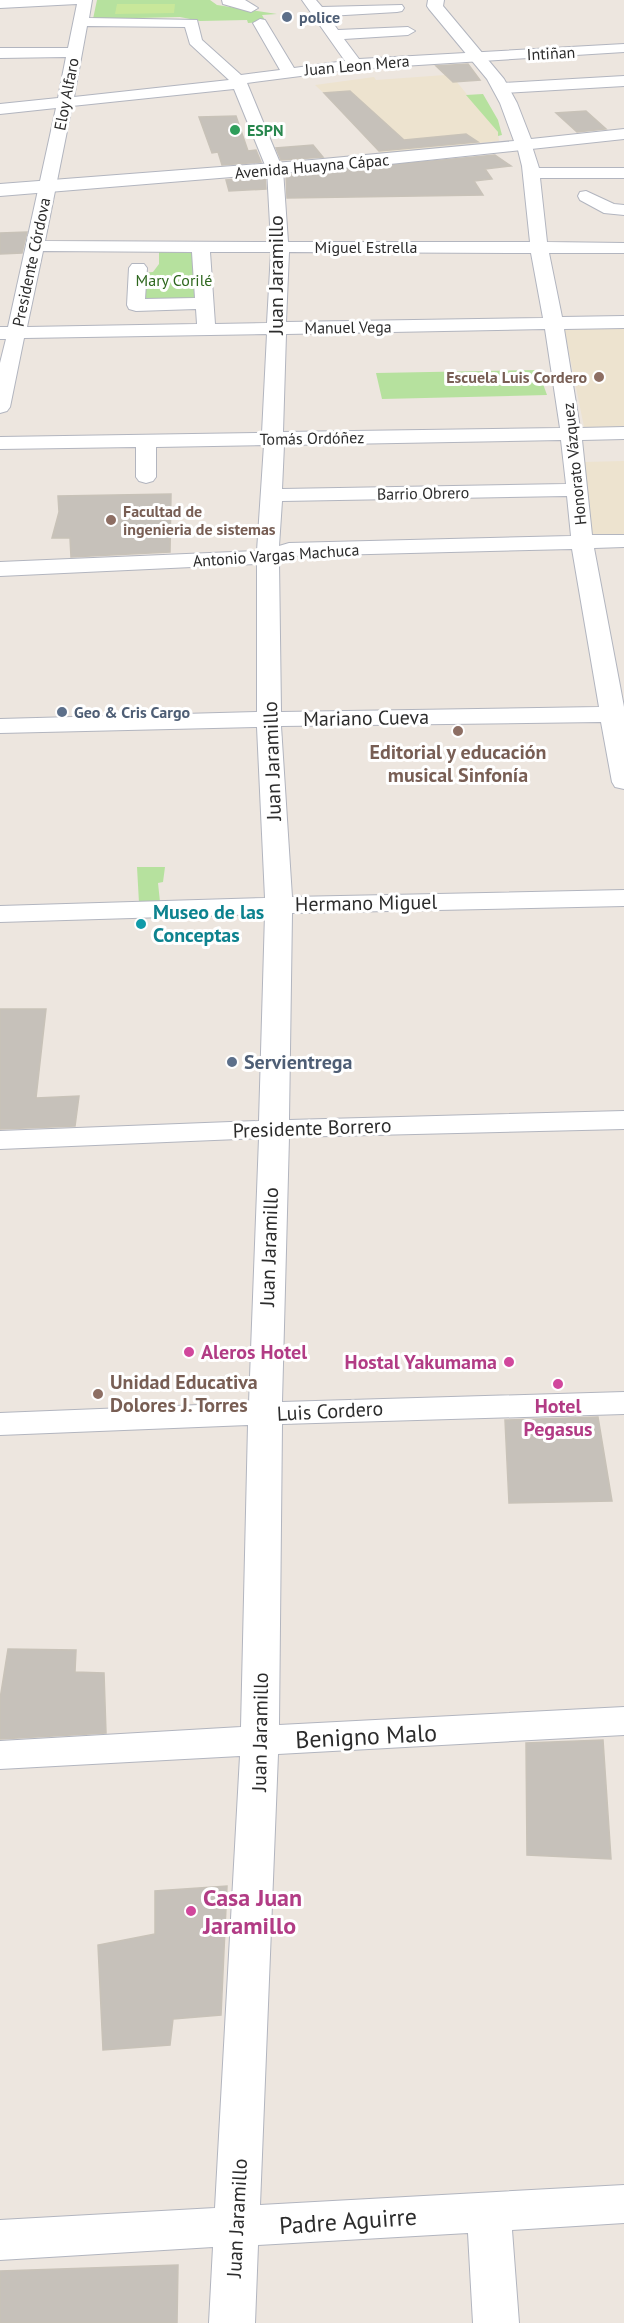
<svg xmlns="http://www.w3.org/2000/svg" width="624" height="2323" font-family="'PT Sans',sans-serif">
	<style>
		.education { fill: #ede3cf }
		.green { fill: #b6e19e }
		.pitch { fill: #c8e79a }
		.building { fill: #c6c1ba; stroke: #c8c2b8; stroke-width: 1.5 }
		.lines { fill: none; stroke-linecap: round; stroke-linejoin: round }
		.street-casing { stroke: #b2b5bf; stroke-width: 2 }
		.secondary-casing { stroke: #b2b5bf; stroke-width: 2 }
		.street { fill: #fff; fill-rule: evenodd }
		.secondary { fill: #fff; fill-rule: evenodd }
		.service-dot { fill: #5c6f8a; stroke: #fff; stroke-width: 2 }
		.leisure-dot { fill: #2e9e5b; stroke: #fff; stroke-width: 2 }
		.education-dot { fill: #8d6e63; stroke: #fff; stroke-width: 2 }
		.culture-dot { fill: #0f9aa8; stroke: #fff; stroke-width: 2 }
		.hotel-dot { fill: #d1479c; stroke: #fff; stroke-width: 2 }
		.labels { text-anchor: middle; dominant-baseline: central; stroke-width: 6; stroke-linejoin: round; paint-order: stroke }
		.far-service-label { font-size: 16px; font-weight: bold; fill: #4e5e75; stroke: #fff; text-anchor: start }
		.far-street-label { font-size: 16px; fill: #2c2c2c; stroke: #fff }
		.far-leisure-label { font-size: 16px; font-weight: bold; fill: #27864d; stroke: #fff; text-anchor: start }
		.far-park-label { font-size: 16px; fill: #2e671e; stroke: #fff }
		.far-education-label { font-size: 16px; font-weight: bold; fill: #785e54; stroke: #fff; text-anchor: end }
		.street-label { font-size: 20px; fill: #2c2c2c; stroke: #fff }
		.education-label { font-size: 20px; font-weight: bold; fill: #785e54; stroke: #fff }
		.culture-label { font-size: 20px; font-weight: bold; fill: #0d838f; stroke: #fff; text-anchor: start }
		.service-label { font-size: 20px; font-weight: bold; fill: #4e5e75; stroke: #fff; text-anchor: start }
		.hotel-label { font-size: 20px; font-weight: bold; fill: #b23c85; stroke: #fff; text-anchor: start }
		.near-street-label { font-size: 24px; fill: #2c2c2c; stroke: #fff }
		.near-hotel-label { font-size: 24px; font-weight: bold; fill: #b23c85; stroke: #fff; text-anchor: start }
	</style>
	<rect width="100%" height="100%" fill="#ede6df"/>
	<path class="education" d="M445,75l7,7 4,-1 42,51 1,9 -119,12 -32,-37 -33,-31 59,-8 2,3z
		M624,327v100h-40l-20,-99z
		M624,461v75l-32,1 -8,-75z"/>
	<path class="green" d="M97,0h113l7,5 60,9 -15,1 4,7 -18,1 -1,-3 -47,1 -20,-4 -87,2z
		M483,94l15,26 4,15 -4,1v-4l-32,-37z
		M159,250h37l1,52 -59,-1 2,-28 13,-1 6,-8z
		M538,370l9,25 -165,4 -6,-26z
		M137,867h28l-2,15 -5,1 2,19 -21,1z"/>
	<path class="pitch" d="M117,4h58l-1,9 -59,1z"/>
	<path class="building" d="M468,64l12,16 -27,2 -17,-16z
		M350,91l54,49 62,-6 12,8 -99,9 -55,-58z
		M586,111l20,18 -29,3 -21,-19z
		M236,116l12,35 8,-1 5,12 -39,3 -4,-13 -6,1 -13,-36z
		M313,145l10,12 -42,3 -5,-12z
		M495,155l16,11 -26,3 7,10 -18,2 9,14 -196,3 -1,-23z
		M265,177l1,12 -37,2 -3,-11z
		M27,232l-5,21 -22,1v-21z
		M171,494l-1,58 -99,5 -1,-19h-18l7,-26 -1,-16z
		M0,1009h46l-10,89 43,-2 -4,30 -75,3z
		M598,1417l14,84 -103,2 -4,-83z
		M8,1649l68,1 -1,22 29,1 2,60 -106,6v-40z
		M603,1740l8,119 -84,-4 -1,-112z
		M227,1886l-6,129 -48,4 -3,26 -67,5 -5,-105 57,-11v-43z
		M178,2265l-1,58h-177v-52z"/>
	<g class="lines">
		<g class="street-casing">
			<path id="street" d="M0,0h92l-3,18 108,2 5,20 39,35 39,-5 -27,-47 7,-4 5,1 29,48 51,-7 -43,-61h14l6,7 80,-2 2,3 -2,3 -5,1 -69,4 10,14 70,-3 7,4 -7,4 -64,4 15,20 265,-15v8l-269,17 -108,14 36,87 5,72h242l-8,-76 -5,-20 2,-3h12l8,25h85v10h-84l7,64 77,1v10h-75l13,64 62,-1v12l-60,1 16,99 44,-1v12l-42,1 10,95h32v12l-30,1 30,159v82l-9,-2 -3,-5 -11,-60 -320,4 11,171 332,-7v16l-332,7 -3,207 335,-9v18l-335,8 -7,265 342,-10v22l-342,10 -3,301 345,-18v28l-346,19 -18,451 364,-20v38l-112,7 7,93h-46l-5,-90 -210,12 -3,78h-46l4,-76 -213,13v-40l215,-12 25,-452 -240,13v-28l241,-14 7,-302 -248,10v-22l249,-10 10,-265 -259,11v-18l259,-10 6,-207 -265,8v-16l265,-8 -8,-171 -257,6v-14l257,-7v-148l-257,12v-14l257,-11 7,-106 -108,2v30l-3,4 -7,2 -7,-2 -3,-4v-30l-136,2v-12l262,-4 5,-99 -243,4 -14,69 -3,4 -7,2v-50l6,-24h-6v-12h8l48,-219 -56,6v-10l58,-6 8,-41 -66,1v-10h68l9,-44 -77,4zM87,26l98,1 5,17 39,36 -155,17zM234,89l33,81 4,72 -226,-1 27,-135zM43,251l149,1 3,46 -50,1 2,-31 -3,-4h-12l-3,4 -2,37 2,4 7,2 60,-2 1,15 -170,3zM210,252h61l-4,71 -52,1zM289,252l242,1 12,65 -257,4zM545,329l15,99 -277,4 3,-98zM561,440l5,44 -284,5 2,-44zM567,496l4,40 -282,7 -10,3 3,-45zM572,549l27,158 -318,5 -2,-151 12,-5z
				M222,0h23l13,8 -7,4 -28,-8z
				M624,76v10l-122,7 -8,-5 8,-5z
				M586,191l28,13 10,1v10l-20,-2 -24,-13 -2,-4 2,-4z"/>
		</g>
		<g class="secondary-casing">
			<path id="secondary" d="M428,0h16l-1,6 61,73 13,24 14,36 93,-10v10l-234,25 -390,32v-12l312,-24 202,-19 -14,-38 -13,-24 -58,-70 -2,-3z"/>
		</g>
		<use href="#street" class="street"/>
		<use href="#secondary" class="secondary"/>
	</g>
	<g class="service-dot">
		<circle cx="287" cy="17" r="6"/>
		<circle cx="62" cy="712" r="6"/>
		<circle cx="232" cy="1062" r="6"/>
	</g>
	<circle class="leisure-dot" cx="235" cy="130" r="6"/>
	<g class="education-dot">
		<circle cx="599" cy="377" r="6"/>
		<circle cx="111" cy="520" r="6"/>
		<circle cx="458" cy="731" r="6"/>
		<circle cx="98" cy="1394" r="6"/>
	</g>
	<circle class="culture-dot" cx="141" cy="924" r="6"/>
	<g class="hotel-dot">
		<circle cx="189" cy="1352" r="6"/>
		<circle cx="509" cy="1362" r="6"/>
		<circle cx="558" cy="1384" r="6"/>
		<circle cx="191" cy="1911" r="6"/>
	</g>
	<g class="labels">
		<g class="far-service-label">
			<text x="299" y="17">police</text>
			<text x="74" y="712">Geo &amp; Cris Cargo</text>
		</g>
		<g class="far-street-label">
			<text transform="translate(551 53) rotate(-3)">Intiñan</text>
			<text transform="translate(357 65) rotate(-5)">Juan Leon Mera</text>
			<text transform="translate(66 94) rotate(-79)">Eloy Alfaro</text>
			<text transform="translate(312 166) rotate(-5)">Avenida Huayna Cápac</text>
			<text x="366" y="247">Miguel Estrella</text>
			<text transform="translate(31 262) rotate(-78)">Presidente Córdova</text>
			<text transform="translate(348 327) rotate(-1)">Manuel Vega</text>
			<text transform="translate(312 438) rotate(-1)">Tomás Ordóñez</text>
			<text transform="translate(574 464) rotate(-96)">Honorato Vázquez</text>
			<text transform="translate(423 493) rotate(-1)">Barrio Obrero</text>
			<text transform="translate(276 555) rotate(-4)">Antonio Vargas Machuca</text>
		</g>
		<g class="far-leisure-label">
			<text x="247" y="130">ESPN</text>
		</g>
		<g class="far-park-label">
			<text x="174" y="280">Mary Corilé</text>
		</g>
		<g class="far-education-label">
			<text x="587" y="377">Escuela Luis Cordero</text>
			<text x="123" y="511" text-anchor="start">Facultad de<tspan x="123" dy="18">ingenieria de sistemas</tspan></text>
		</g>
		<g class="street-label">
			<text transform="translate(276 275) rotate(-90)">Juan Jaramillo</text>
			<text transform="translate(366 718) rotate(-1)">Mariano Cueva</text>
			<text transform="translate(272 761) rotate(-92)">Juan Jaramillo</text>
			<text transform="translate(366 903) rotate(-1)">Hermano Miguel</text>
			<text transform="translate(312 1128) rotate(-2)">Presidente Borrero</text>
			<text transform="translate(269 1247) rotate(-88)">Juan Jaramillo</text>
			<text transform="translate(330 1411) rotate(-3)">Luis Cordero</text>
			<text transform="translate(260 1732) rotate(-89)">Juan Jaramillo</text>
			<text transform="translate(237 2218) rotate(-87)">Juan Jaramillo</text>
		</g>
		<g class="education-label">
			<text x="458" y="752">Editorial y educación<tspan x="458" dy="23">musical Sinfonía</tspan></text>
			<text x="110" y="1382" text-anchor="start">Unidad Educativa<tspan x="110" dy="23">Dolores J. Torres</tspan></text>
		</g>
		<g class="culture-label">
			<text x="153" y="912">Museo de las<tspan x="153" dy="23">Conceptas</tspan></text>
		</g>
		<g class="service-label">
			<text x="244" y="1062">Servientrega</text>
		</g>
		<g class="hotel-label">
			<text x="201" y="1352">Aleros Hotel</text>
			<text x="497" y="1362" text-anchor="end">Hostal Yakumama</text>
			<text x="558" y="1406" text-anchor="middle">Hotel<tspan x="558" dy="23">Pegasus</tspan></text>
		</g>
		<g class="near-street-label">
			<text transform="translate(366 1736) rotate(-3)">Benigno Malo</text>
			<text transform="translate(348 2221) rotate(-4)">Padre Aguirre</text>
		</g>
		<g class="near-hotel-label">
			<text x="203" y="1897">Casa Juan<tspan x="203" dy="28">Jaramillo</tspan></text>
		</g>
	</g>
</svg>
